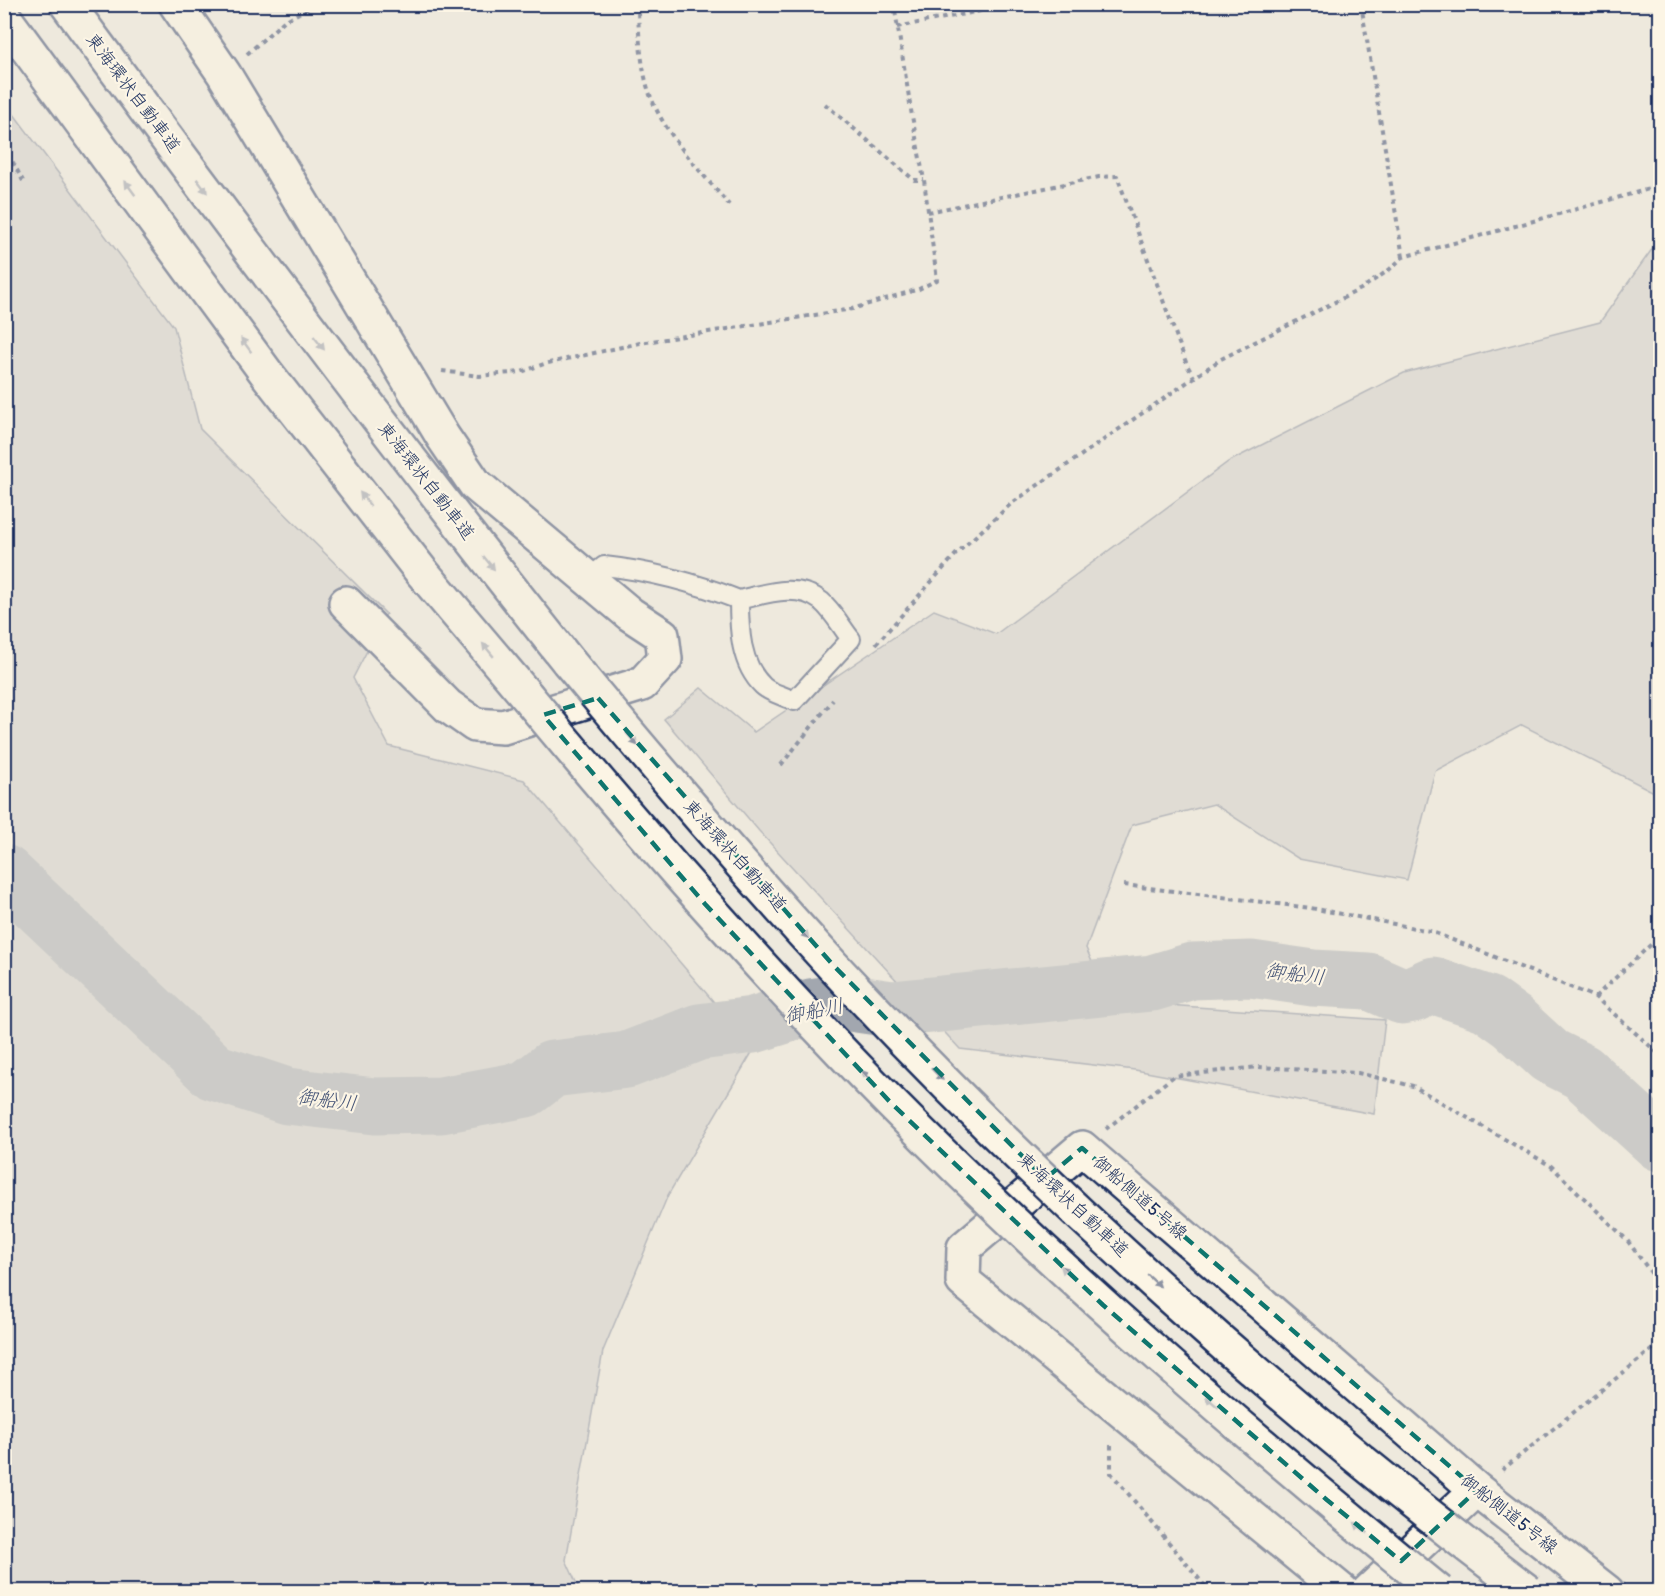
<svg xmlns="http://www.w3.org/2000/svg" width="1665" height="1596" font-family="Pangolin,'Klee One',sans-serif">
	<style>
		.green { fill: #cfcdca; stroke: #757e94; stroke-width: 1.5 }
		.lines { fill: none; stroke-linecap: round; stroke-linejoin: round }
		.river { stroke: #a2a7af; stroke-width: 57 }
		.lane-casing { stroke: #1b2f5e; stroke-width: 22 }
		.street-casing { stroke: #1b2f5e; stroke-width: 38 }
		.highway-casing { stroke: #1b2f5e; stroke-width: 38 }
		.path { stroke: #1b2f5e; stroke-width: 4; stroke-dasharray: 4.5 4.5; stroke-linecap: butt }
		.lane { stroke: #fcf5e5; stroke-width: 18 }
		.street { stroke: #fcf5e5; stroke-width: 33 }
		.highway { stroke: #fcf5e5; stroke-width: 33 }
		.highway-bridge-casing { stroke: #1b2f5e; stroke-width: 38; stroke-linecap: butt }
		.highway-bridge { stroke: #fcf5e5; stroke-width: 33 }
		.oneway { fill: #8c92a2 }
		.marked { fill: none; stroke: #0f766e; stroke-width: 4.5; stroke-dasharray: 12 8; stroke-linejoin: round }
		.labels { text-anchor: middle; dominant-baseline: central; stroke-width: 4.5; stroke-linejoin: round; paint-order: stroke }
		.street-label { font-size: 18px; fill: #1b2f5e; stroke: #fcf5e5 }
		.water-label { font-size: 20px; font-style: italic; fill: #445376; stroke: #fcf5e5 }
	</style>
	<rect width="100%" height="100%" fill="#eee9dd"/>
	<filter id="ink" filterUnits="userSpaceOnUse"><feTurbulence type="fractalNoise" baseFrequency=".0167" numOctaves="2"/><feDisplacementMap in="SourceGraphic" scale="12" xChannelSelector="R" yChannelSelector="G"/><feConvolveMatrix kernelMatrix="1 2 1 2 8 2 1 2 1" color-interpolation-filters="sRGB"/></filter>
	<g filter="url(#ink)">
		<path class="green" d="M4,101l170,226 26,102 186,185 -33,64 36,68 135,34 230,269 -86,146 -65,156 -37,209 14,31h-575z
			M1660,238v557l-138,-70 -87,46 -28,109 -108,-21 -85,-55 -82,21 -46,123 23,53 276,19 -11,94 -239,-44 -175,-21 -201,-218 -95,-112 37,-31 53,44 180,-122 62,24 232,-172 176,-89 196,-51z"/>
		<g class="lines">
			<path class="river" d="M4,873l210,199 73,24 88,10 66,-1 85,-16 26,-20 75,-9 72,-28 54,-7 58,-18 32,-5 49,7 260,-26 40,-12 59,-2 62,9 55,3 34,15 11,-2 20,-9 55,19 25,18 37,34 32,16 78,71"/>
			<g class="lane-casing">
				<path id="lane" d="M588,579l16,-13c46,5 92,17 135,34 0,29 1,64 24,86 7,7 22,10 31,15l57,-62c-9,-11 -18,-28 -30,-38 -24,-19 -56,-7 -82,-1"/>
			</g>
			<g class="street-casing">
				<path id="street" d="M176,4l48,70 219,363 32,47 155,130 32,21 3,24 -23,25 -139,43 -28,-2 -27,-19 -102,-103
					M1343,1592l-380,-311 1,-33 118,-100 395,342 130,102
					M1368,1592l109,-102"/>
			</g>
			<g class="highway-casing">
				<path id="highway" d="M67,4c164,222 329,442 501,657
					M4,17l263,357 154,197 105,124"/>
			</g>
			<path class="path" d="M638,4c0,26 3,64 11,88 15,43 52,79 80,113
				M1361,4l42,253
				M897,27l120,-23
				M247,54l37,-33 32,-17
				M825,104l89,76h10
				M4,146l19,35
				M928,212l171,-35 18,-1 70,189 7,12
				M442,371l37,5 42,-4 23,-8 96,-21 212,-34 67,-20 18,-9 -13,-100 -12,-64 -18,-112
				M876,644l81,-91 55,-50 209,-144 140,-70 28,-19 14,-13 257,-71
				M781,765l52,-65
				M1124,885l187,23 119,23 165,66 65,58
				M1595,997l65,-61
				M1106,1129l68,-53 85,-9 99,6 55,13 138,80 76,74 33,45
				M1111,1445v28l99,119
				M1502,1470l158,-127"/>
			<use href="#lane" class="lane"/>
			<use href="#street" class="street"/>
			<use href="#highway" class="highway"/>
			<g class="highway-bridge-casing">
				<path id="highway-bridge" d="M568,661c86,104 174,206 265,305 210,226 449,440 695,626
					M526,695c116,140 237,278 365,408 172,174 358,334 548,489"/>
			</g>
			<use href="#highway-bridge" class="highway-bridge"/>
		</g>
		<defs><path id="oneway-solid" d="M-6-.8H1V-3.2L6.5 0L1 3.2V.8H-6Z" transform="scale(1.5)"/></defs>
		<g class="oneway">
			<use href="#oneway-solid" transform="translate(202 186) rotate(53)"/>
			<use href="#oneway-solid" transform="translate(130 188) rotate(-126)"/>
			<use href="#oneway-solid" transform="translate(319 343) rotate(52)"/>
			<use href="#oneway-solid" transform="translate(246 345) rotate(-126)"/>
			<use href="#oneway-solid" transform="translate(365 499) rotate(-128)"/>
			<use href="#oneway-solid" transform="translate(489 563) rotate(51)"/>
			<use href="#oneway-solid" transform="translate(488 650) rotate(-130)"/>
			<use href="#oneway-solid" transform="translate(632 739) rotate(50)"/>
			<use href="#oneway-solid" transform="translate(803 932) rotate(48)"/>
			<use href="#oneway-solid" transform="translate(937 1074) rotate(45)"/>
			<use href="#oneway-solid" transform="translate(867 1077) rotate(-133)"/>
			<use href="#oneway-solid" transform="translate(1067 1272) rotate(-137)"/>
			<use href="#oneway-solid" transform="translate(1154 1281) rotate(42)"/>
			<use href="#oneway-solid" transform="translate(1212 1402) rotate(-139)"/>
			<use href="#oneway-solid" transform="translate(1361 1528) rotate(-141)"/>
		</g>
	</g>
	<path d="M0 0H1665V1596H0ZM598,698l236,268 211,213 37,-31 395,342 -76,71 -74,-61 -224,-195 -212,-202 -186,-199 -162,-189z" fill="#eee9dd" fill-opacity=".55" fill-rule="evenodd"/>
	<path class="marked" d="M598,698l236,268 211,213 37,-31 395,342 -76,71 -74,-61 -224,-195 -212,-202 -186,-199 -162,-189z"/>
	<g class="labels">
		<g class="street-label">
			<text transform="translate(133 93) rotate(53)">東海環状自動車道</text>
			<text transform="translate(426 481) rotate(52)">東海環状自動車道</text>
			<text transform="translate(735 856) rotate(48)">東海環状自動車道</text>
			<text transform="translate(1140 1198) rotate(41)">御船側道5号線</text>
			<text transform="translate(1073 1205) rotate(43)">東海環状自動車道</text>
			<text transform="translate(1509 1514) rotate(38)">御船側道5号線</text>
		</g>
		<g class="water-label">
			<text transform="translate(1295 974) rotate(7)">御船川</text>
			<text transform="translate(814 1011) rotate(-11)">御船川</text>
			<text transform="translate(327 1100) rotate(7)">御船川</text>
		</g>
	</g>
	<rect width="1665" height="1596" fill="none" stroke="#fcf5e5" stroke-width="24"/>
	<rect x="12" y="12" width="1641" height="1572" fill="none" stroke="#1b2f5e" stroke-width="2" filter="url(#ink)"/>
</svg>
